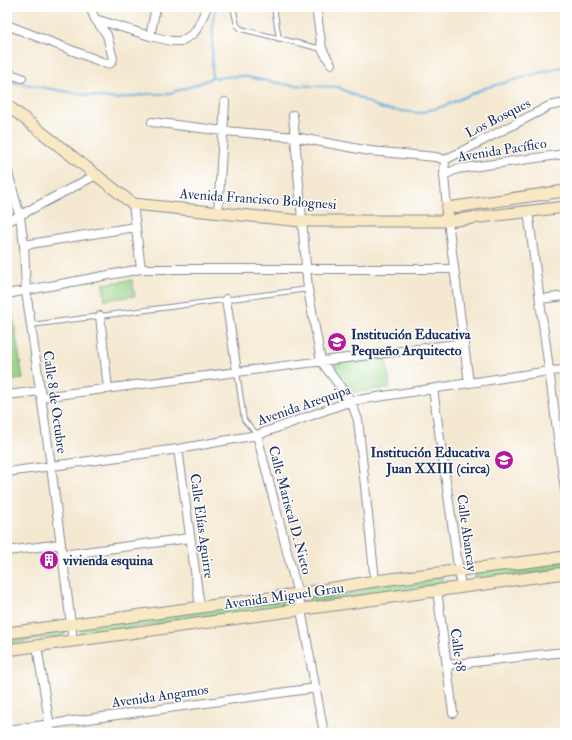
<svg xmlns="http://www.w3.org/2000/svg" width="572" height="740" font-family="'IM FELL Double Pica',serif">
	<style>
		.green { fill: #9bd68a; stroke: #5b8274 }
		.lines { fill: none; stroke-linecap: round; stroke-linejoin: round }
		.stream { stroke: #6ab2e2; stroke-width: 2 }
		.lane-casing { stroke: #888c97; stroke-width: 6 }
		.street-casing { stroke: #888c97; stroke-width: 10 }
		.secondary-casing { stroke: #888c97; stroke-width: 13 }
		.lane { stroke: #fff; stroke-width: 4 }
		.street { stroke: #fff; stroke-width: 8 }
		.secondary { stroke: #f8e8c3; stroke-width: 11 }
		.labels { text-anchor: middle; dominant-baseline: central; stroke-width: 3; stroke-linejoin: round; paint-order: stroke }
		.street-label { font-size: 14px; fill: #1b2f5e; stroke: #fff }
		.poi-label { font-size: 14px; font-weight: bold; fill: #1b2f5e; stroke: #fff; text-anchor: start }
	</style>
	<rect width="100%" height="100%" fill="#fff"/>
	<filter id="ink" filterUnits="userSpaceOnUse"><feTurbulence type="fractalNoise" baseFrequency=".025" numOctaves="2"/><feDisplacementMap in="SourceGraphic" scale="8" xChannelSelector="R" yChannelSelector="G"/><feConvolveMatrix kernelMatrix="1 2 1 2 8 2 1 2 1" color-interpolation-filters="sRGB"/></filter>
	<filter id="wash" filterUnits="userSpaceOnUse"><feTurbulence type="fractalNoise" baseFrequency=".012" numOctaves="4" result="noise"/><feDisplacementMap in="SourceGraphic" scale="16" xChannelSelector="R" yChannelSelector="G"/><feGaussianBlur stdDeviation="0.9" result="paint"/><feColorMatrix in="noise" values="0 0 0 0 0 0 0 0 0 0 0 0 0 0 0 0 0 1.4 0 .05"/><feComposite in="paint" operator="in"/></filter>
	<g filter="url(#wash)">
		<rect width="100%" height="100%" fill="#f4e8d0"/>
		<path class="green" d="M132,280l3,16 -30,4 -2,-16z
			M12,311l11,68 -16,2v-69z
			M386,356l4,32 -41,5 -12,-20 -2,-10z
			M565,560v9l-89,12 -1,-9z
			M442,575l1,9 -134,19 -1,-8z
			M282,598l1,8 -202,29 -2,-8z
			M64,628l1,8 -58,8v-7z"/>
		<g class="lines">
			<path class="stream" d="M212,77l1,-58 3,-12
				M7,81l78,14 32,4 30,-5h20l28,-9 17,-7 29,-2 48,9 49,2 44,22 38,4 24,-7 41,-18 80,-22"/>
		</g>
	</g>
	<g filter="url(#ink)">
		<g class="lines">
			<g class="lane-casing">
				<path id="lane" d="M233,7l4,18 4,4 81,20
					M274,7l5,32
					M31,325l277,-36
					M237,372l7,48 13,14"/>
			</g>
			<g class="street-casing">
				<path id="street" d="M90,7l5,12 55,17 21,5h10l12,-7 5,-7 9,-20
					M316,7l6,42 9,15
					M7,25l100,39 4,-1 2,-4 -6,-24 -12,-16
					M150,36l6,-29
					M7,73l15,5
					M293,115l15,174 13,72 30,40 7,19 17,161
					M152,122l72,9 71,6 75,14 66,6 9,3
					M445,160l93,-48 11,-6 16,-3
					M445,160l-1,15 3,33
					M7,169l13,48 4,28 2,46 25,175 22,174
					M444,175l13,-6 108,-15
					M133,204l8,65
					M528,211l37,279
					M218,213l7,-111
					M448,221l21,162
					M7,222l89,-47
					M24,245l111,-18
					M7,294l134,-25h313
					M226,299l11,73
					M540,299l25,-3
					M100,316l8,73
					M433,389l28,198
					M7,395l33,-4
					M41,397l423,-54
					M257,435l41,159 26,139
					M178,449l22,158
					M7,472l171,-23 79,-14 94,-34 198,-30 16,-1
					M7,551l54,-7
					M62,555l128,-17
					M437,590l16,123
					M37,646l14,87
					M447,665l118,-13
					M7,730l309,-42"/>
			</g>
			<g class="secondary-casing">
				<path id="secondary" d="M7,105l126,99 168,17h147l117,-14
					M448,221l-1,-13 118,-17
					M7,633l291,-39 77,-13 190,-24
					M7,650l558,-77"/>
			</g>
			<use href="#lane" class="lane"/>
			<use href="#street" class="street"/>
			<use href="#secondary" class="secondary"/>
		</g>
	</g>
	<defs>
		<g id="school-disc" transform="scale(1)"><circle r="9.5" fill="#b5179e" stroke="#fff"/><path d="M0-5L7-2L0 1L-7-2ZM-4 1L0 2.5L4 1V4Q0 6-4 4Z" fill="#fff"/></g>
		<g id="building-disc" transform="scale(1)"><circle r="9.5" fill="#b5179e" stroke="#fff"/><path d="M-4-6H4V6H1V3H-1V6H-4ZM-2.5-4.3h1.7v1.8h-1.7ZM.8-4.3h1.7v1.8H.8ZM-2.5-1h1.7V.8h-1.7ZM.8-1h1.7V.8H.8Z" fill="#fff"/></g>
	</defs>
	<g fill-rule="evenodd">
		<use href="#school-disc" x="337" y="342"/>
		<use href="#school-disc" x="504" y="460"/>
		<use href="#building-disc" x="49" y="560"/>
	</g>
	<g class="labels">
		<g class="street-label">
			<text transform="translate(498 118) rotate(-27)">Los Bosques</text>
			<text transform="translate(502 150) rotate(-9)">Avenida Pacífico</text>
			<text transform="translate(258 199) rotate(4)">Avenida Francisco Bolognesi</text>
			<text transform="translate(55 402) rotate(82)">Calle 8 de Octubre</text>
			<text transform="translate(304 405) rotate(-19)">Avenida Arequipa</text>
			<text transform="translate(290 510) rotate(75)">Calle Mariscal D. Nieto</text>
			<text transform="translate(202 526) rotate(82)">Calle Elías Aguirre</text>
			<text transform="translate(467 533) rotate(82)">Calle Abancay</text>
			<text transform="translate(284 596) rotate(-8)">Avenida Miguel Grau</text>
			<text transform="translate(458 650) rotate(82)">Calle 38</text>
			<text transform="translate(160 696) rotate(-8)">Avenida Angamos</text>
		</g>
		<g class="poi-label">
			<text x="351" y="334">Institución Educativa<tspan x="351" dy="16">Pequeño Arquitecto</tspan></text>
			<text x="490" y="452" text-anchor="end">Institución Educativa<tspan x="490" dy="16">Juan XXIII (circa)</tspan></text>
			<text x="63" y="560">vivienda esquina</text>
		</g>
	</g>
	<rect width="572" height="740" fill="none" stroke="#fff" stroke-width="24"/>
</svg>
